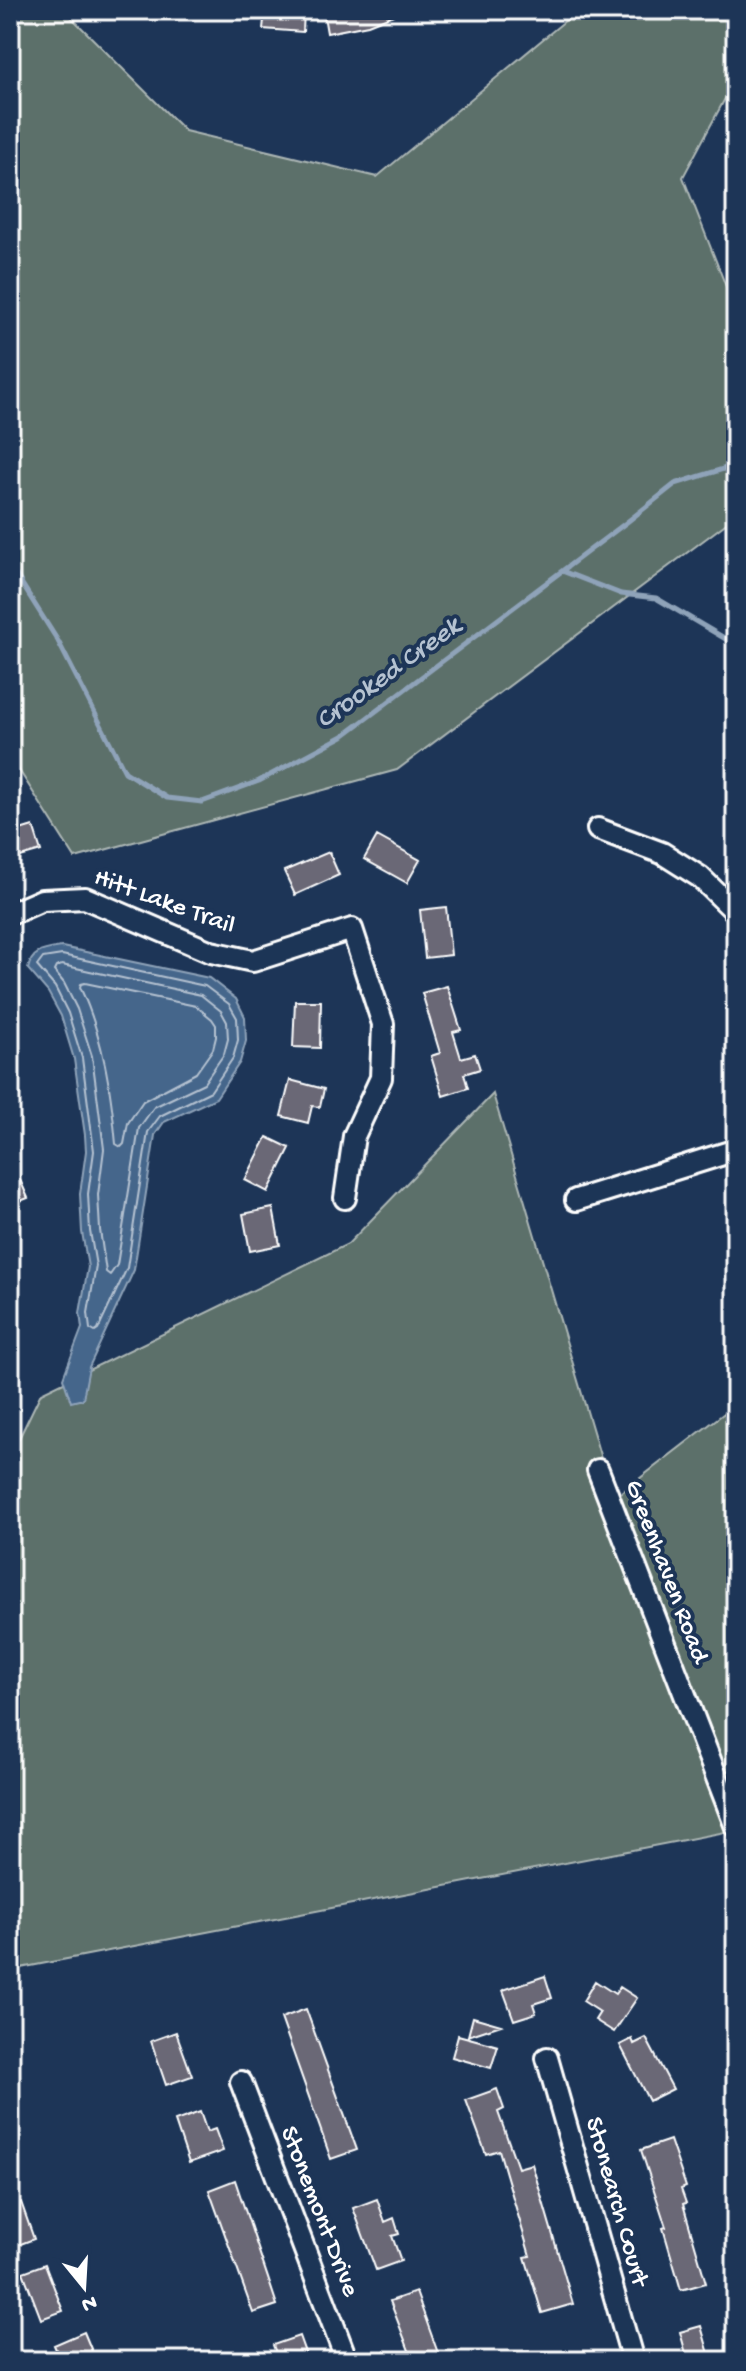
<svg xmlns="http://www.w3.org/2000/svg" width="746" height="2371" font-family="'Gochi Hand',sans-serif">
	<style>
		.green { fill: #5b6f6b; stroke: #adb7b5; stroke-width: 2 }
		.water { fill: #45668b; stroke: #8fa3b9; stroke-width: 2 }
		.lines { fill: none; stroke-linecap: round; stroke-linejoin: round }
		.shore { stroke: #b5c2d1; stroke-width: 2 }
		.stream { stroke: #8fa3b9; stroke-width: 5 }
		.building { fill: #6b6776; stroke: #fff; stroke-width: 2 }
		.street-casing { stroke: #fff; stroke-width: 26 }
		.street { stroke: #1d3557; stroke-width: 20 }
		.labels { text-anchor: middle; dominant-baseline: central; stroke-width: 8; stroke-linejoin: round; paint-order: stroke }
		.street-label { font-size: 26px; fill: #fff; stroke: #1d3557 }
		.water-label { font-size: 28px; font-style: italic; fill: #b5c2d1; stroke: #1d3557 }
	</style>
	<rect width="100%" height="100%" fill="#1d3557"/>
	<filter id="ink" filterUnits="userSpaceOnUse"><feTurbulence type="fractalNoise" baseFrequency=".0125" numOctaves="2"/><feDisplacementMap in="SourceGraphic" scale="16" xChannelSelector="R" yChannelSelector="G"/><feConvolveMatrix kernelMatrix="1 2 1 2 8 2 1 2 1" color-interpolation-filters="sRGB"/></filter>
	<g filter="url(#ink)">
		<path class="green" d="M10,10h54l121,121 192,46 195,-162 2,-5h162v68l-53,99 53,135v204l-339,254 -322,88 -65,-102z
			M493,1094l120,405 123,-95v426l-726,140v-513l31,-64 307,-149z"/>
		<path class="water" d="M62,947l147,31 27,21 9,18 1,24 -6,21 -24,36 -52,24 -9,13 -21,135 -45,97 -6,32 -12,3 -8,-24 19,-50 -2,-15 8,-46 -6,-35 -2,-38 6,-43 -1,-16 -11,-76 -13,-43 -13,-24 -20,-23c4,-19 17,-19 34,-22z"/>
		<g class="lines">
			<path class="shore" d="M62,955l143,31 24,18 8,14 1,22 -5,18 -22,33 -51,25 -12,16 -21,136 -29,62 -3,2 -5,-3 -2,-16 8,-47 -6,-35 -2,-37 6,-43 -12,-93 -14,-45 -13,-26 -18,-21 6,-8z
				M62,965l139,30 20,16 6,11 1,17 -4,15 -20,29 -50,24 -15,21 -22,137 -7,10 -4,-3 -6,-42 -2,-35 6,-46 -12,-93 -15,-47 -13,-26 -10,-12 2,-4z
				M85,983l111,23 16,13 4,6v12l-3,12 -17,24 -53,28 -15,22 -4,21 -3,3 -5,-3c-5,-54 -13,-108 -36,-157l1,-3z"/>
			<path class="stream" d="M10,565l48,76 67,131 42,26 35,4 57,-21 84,-45 284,-214 48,-38 61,-19
				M562,571l59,23 35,4 80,47"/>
		</g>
		<path class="building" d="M265,10h39l-1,22 -40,-3z
			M323,10h80v1l-35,14 -41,8z
			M33,826l8,25 -31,9v-27z
			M377,836l43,24 -13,23 -43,-24z
			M329,852l10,23 -44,20 -11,-24z
			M446,907l5,48 -26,3 -5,-48z
			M447,986l14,44 -8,2 8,26 14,-4 5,15 -16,5 4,14 -25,8 -12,-40 9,-3 -18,-60z
			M295,1001h26l-1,47 -27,-1z
			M290,1080l34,9 -4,18 -8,-1 -4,17 -27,-7z
			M267,1137l23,11 -22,44 -23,-12z
			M10,1157l18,41 -18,7z
			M273,1208l7,37 -30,6 -7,-37z
			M545,1976l7,22 -19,6 3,9 -22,7 -11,-30z
			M595,1981l20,13 5,-7 17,11 -23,34 -19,-12 5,-8 -17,-11z
			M306,2009l51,141 -26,9 -50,-141z
			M473,2017l28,8 -33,11z
			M176,2032l16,44 -26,9 -15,-44z
			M458,2035l40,11 -7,22 -39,-11z
			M646,2038l27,51 -24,12 -29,-56 12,-6 2,5z
			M497,2089l7,20 -6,3 20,56 14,-4 41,140 -31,9 -17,-56 5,-1 -31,-106 -13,4 -20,-54z
			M200,2112l7,20 8,-3 8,22 -34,12 -14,-42z
			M670,2140l16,47 -5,2 5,14 -3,1 23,79 -25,7 -18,-62 3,-1 -25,-77z
			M235,2180l42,125 -24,8 -44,-123z
			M377,2199l8,23 9,-4 5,16 -7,2 9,25 -25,9 -23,-62z
			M21,2202l13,37 -24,9v-41z
			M45,2264l18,47 -22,8 -18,-47z
			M416,2292l22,61 -25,8 -23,-60z
			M701,2326l10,35h-23l-8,-29z
			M84,2332l12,29h-35l-7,-16z
			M299,2336l9,25h-29l-6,-16z"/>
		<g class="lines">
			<g class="street-casing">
				<path id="street" d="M598,829l64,24 38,24 36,35
					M10,914l32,-14 43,-2 126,54 42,9 99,-32 31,95 -2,54 -27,58 -9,62
					M576,1200l160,-50
					M598,1470l138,357
					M547,2058l86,303
					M241,2082l106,279"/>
			</g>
			<use href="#street" class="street"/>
		</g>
	</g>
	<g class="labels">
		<g class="street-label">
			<text transform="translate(164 903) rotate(20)">Hitt Lake Trail</text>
			<text transform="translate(665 1572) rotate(69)">Greenhaven Road</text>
			<text transform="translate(615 2202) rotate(74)">Stonearch Court</text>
			<text transform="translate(318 2212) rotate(69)">Stonemont Drive</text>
		</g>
		<g class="water-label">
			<text transform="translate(389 674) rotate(-36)">Crooked Creek</text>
		</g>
	</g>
	<rect width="746" height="2371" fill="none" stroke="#1d3557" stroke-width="40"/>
	<rect x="20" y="20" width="706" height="2331" fill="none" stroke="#fff" stroke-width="3" filter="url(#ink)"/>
	<g transform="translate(84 2287) rotate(162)" stroke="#1d3557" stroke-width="6" paint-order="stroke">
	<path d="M0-6L14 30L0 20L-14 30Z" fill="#ffffff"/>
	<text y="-12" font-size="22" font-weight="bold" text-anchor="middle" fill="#ffffff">N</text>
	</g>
</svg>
